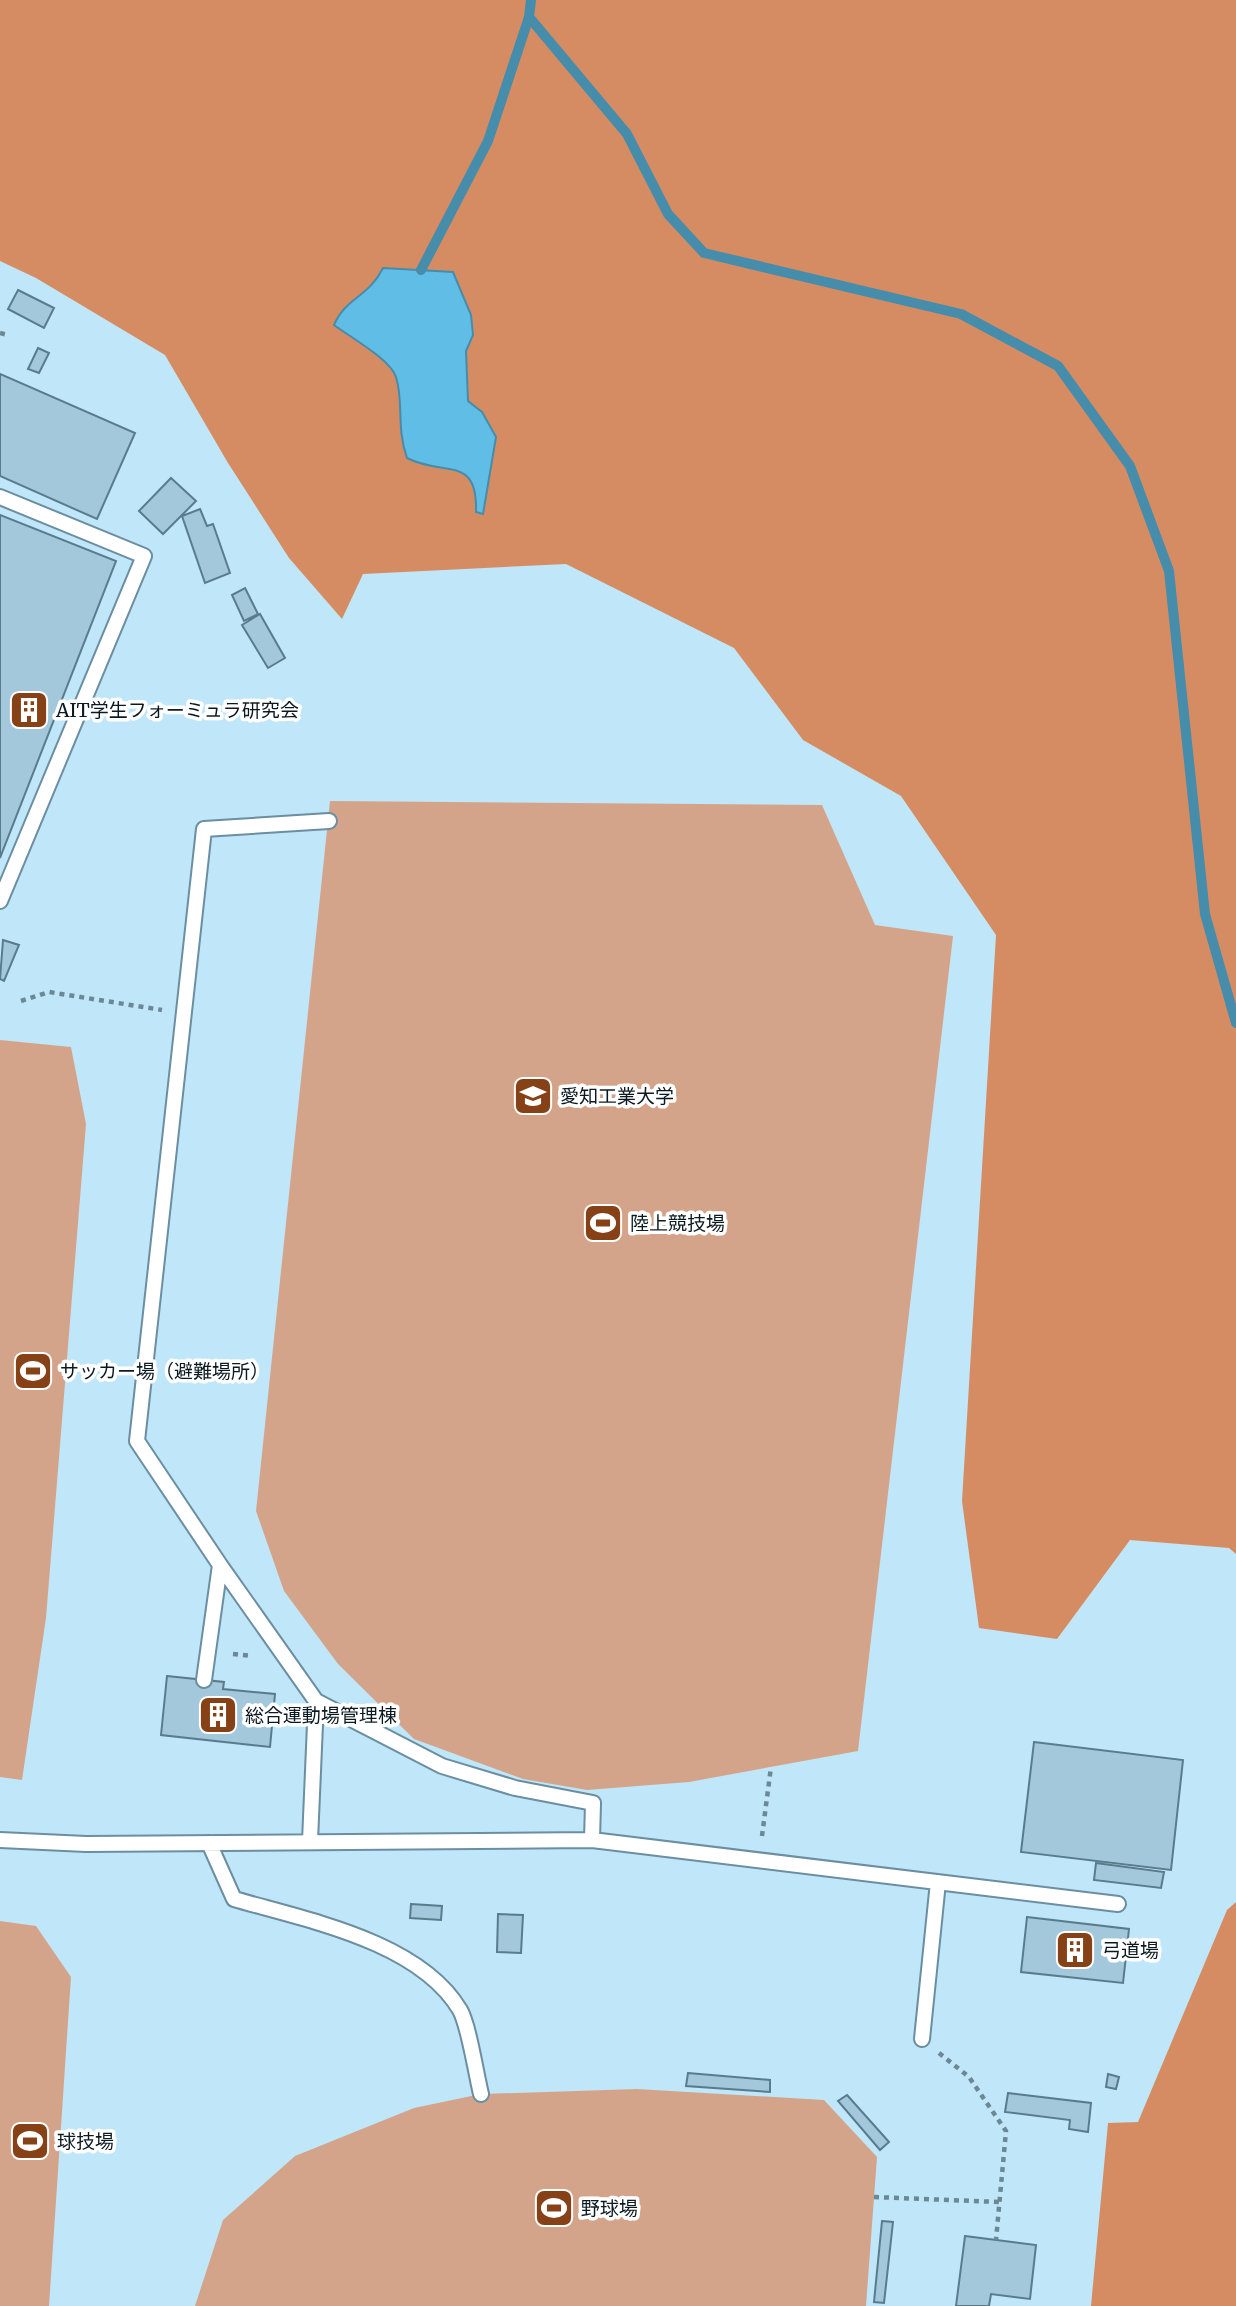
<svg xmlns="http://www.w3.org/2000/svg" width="1236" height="2306" font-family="Merriweather,'Noto Sans JP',serif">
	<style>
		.green { fill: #d4a48a }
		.forest { fill: #d68c63 }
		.water { fill: #60bde6; stroke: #468cab; stroke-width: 2 }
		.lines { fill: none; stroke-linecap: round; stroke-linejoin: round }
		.stream { stroke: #468cab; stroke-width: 10 }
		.building { fill: #a3c8db; stroke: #597c8d; stroke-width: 2 }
		.service-casing { stroke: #6b8ea0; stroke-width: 18 }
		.path { stroke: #6d8895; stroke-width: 4.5; stroke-dasharray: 5 5; stroke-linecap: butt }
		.service { stroke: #fff; stroke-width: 14 }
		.labels { text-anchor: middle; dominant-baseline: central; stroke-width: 7; stroke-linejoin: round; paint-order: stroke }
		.poi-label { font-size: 19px; fill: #0b1920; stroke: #fff; text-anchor: start }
	</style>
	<rect width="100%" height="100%" fill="#c0e6f9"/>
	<path class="green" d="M330,801l492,4 53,120 78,11 -95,815 -169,31 -102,8 -64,-11 -109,-40 -76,-75 -54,-73 -28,-80z
		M0,1040l71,7 15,77 -40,494 -24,162 -22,-3z
		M0,1921l36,5 35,51 -22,329h-49z
		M637,2089l187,11 53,57 -11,149h-671l28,-86 72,-64 119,-48 67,-14z"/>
	<path class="forest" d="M0,0h1236v1554l-7,-6 -99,-8 -73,99 -78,-11 -17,-127 34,-566 -95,-139 -98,-56 -69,-92 -168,-84 -203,10 -21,45 -53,-61 -61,-95 -63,-108 -129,-77 -36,-17z
		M1236,1902v404h-145l17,-183 30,-1 89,-212z"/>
	<path class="water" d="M383,268l70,4 18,43 2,20 -7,16 2,50 14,11 14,25 -13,77 -7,-2c2,-58 -33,-35 -69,-54 -11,-31 -3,-56 -11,-81 -6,-18 -46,-40 -62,-52 12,-28 35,-28 49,-57z"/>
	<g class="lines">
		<path class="stream" d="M531,0l-2,17 98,117 41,80 36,39 257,61 97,52 72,100 39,105 36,343 31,109
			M421,270l67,-129 41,-124"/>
	</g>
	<path class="building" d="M18,290l36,18 -10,20 -36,-19z
		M38,348l11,5 -10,20 -11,-4z
		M0,374l135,59 -38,86 -97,-43z
		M171,478l25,23 -33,33 -24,-23z
		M200,509l7,17 6,-2 17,49 -25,10 -23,-67z
		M0,515l116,46 -116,297z
		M245,588l13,26 -14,7 -12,-26z
		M260,614l25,44 -17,10 -26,-43z
		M3,940l16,5 -15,36 -4,-2z
		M167,1676l57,6 -1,7 52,5 -5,53 -109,-12z
		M1034,1742l149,18 -12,110 -150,-18z
		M1096,1863l68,9 -3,16 -67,-8z
		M411,1904l31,2 -1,14 -31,-2z
		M498,1914l25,1 -2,38 -24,-1z
		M1027,1917l102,12 -6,54 -102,-11z
		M688,2073l82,7v12l-84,-6z
		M1108,2074l11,3 -3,12 -10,-2z
		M1008,2093l83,10 -3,29 -19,-3 1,-9 -65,-8z
		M847,2095l42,47 -9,8 -42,-49z
		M882,2221l11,1 -9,81 -10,-1z
		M965,2236l71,9 -6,54 -39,-5 -2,12h-33z"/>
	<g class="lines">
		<g class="service-casing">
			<path id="service" d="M0,497l144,59 -144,345
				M220,1565l-83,-124 67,-612 125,-8
				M204,1680l16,-115 96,136 -6,140
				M316,1701l126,65 73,22 78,15 -1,37
				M0,1840l86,4 506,-4 526,64
				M209,1843l25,56c72,21 185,42 226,111 9,16 16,64 21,84
				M922,2039l16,-157"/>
		</g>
		<path class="path" d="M0,333l8,2
			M21,1001l28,-9 113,18
			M233,1654l19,2
			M762,1836l9,-69
			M939,2053l30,24 37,54 -10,109
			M874,2197l125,5"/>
		<use href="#service" class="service"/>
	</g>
	<defs>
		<g id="building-square" transform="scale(2.0125)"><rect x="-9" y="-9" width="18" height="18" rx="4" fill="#864216" stroke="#fff"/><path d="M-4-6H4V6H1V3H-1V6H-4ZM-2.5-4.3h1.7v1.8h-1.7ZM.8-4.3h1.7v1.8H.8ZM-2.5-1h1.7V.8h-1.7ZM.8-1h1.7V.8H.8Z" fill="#fff"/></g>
		<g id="university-square" transform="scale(2.0125)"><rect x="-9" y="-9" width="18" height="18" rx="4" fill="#864216" stroke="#fff"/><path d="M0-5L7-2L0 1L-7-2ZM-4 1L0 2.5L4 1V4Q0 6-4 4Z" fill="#fff"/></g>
		<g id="stadium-square" transform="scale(2.0125)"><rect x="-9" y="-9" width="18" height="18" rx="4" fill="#864216" stroke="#fff"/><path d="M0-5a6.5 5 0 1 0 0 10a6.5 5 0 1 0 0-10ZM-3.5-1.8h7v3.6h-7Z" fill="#fff"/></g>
	</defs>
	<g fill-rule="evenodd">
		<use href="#building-square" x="29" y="710"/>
		<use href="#university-square" x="533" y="1096"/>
		<use href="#stadium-square" x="603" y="1223"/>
		<use href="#stadium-square" x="33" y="1371"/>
		<use href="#building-square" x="218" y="1715"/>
		<use href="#building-square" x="1075" y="1950"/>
		<use href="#stadium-square" x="30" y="2141"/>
		<use href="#stadium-square" x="554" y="2208"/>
	</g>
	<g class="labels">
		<g class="poi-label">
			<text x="56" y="710">AIT学生フォーミュラ研究会</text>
			<text x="560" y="1096">愛知工業大学</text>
			<text x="630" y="1223">陸上競技場</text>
			<text x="60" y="1371">サッカー場（避難場所）</text>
			<text x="245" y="1715">総合運動場管理棟</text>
			<text x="1102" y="1950">弓道場</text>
			<text x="57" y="2141">球技場</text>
			<text x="581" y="2208">野球場</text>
		</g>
	</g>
</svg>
